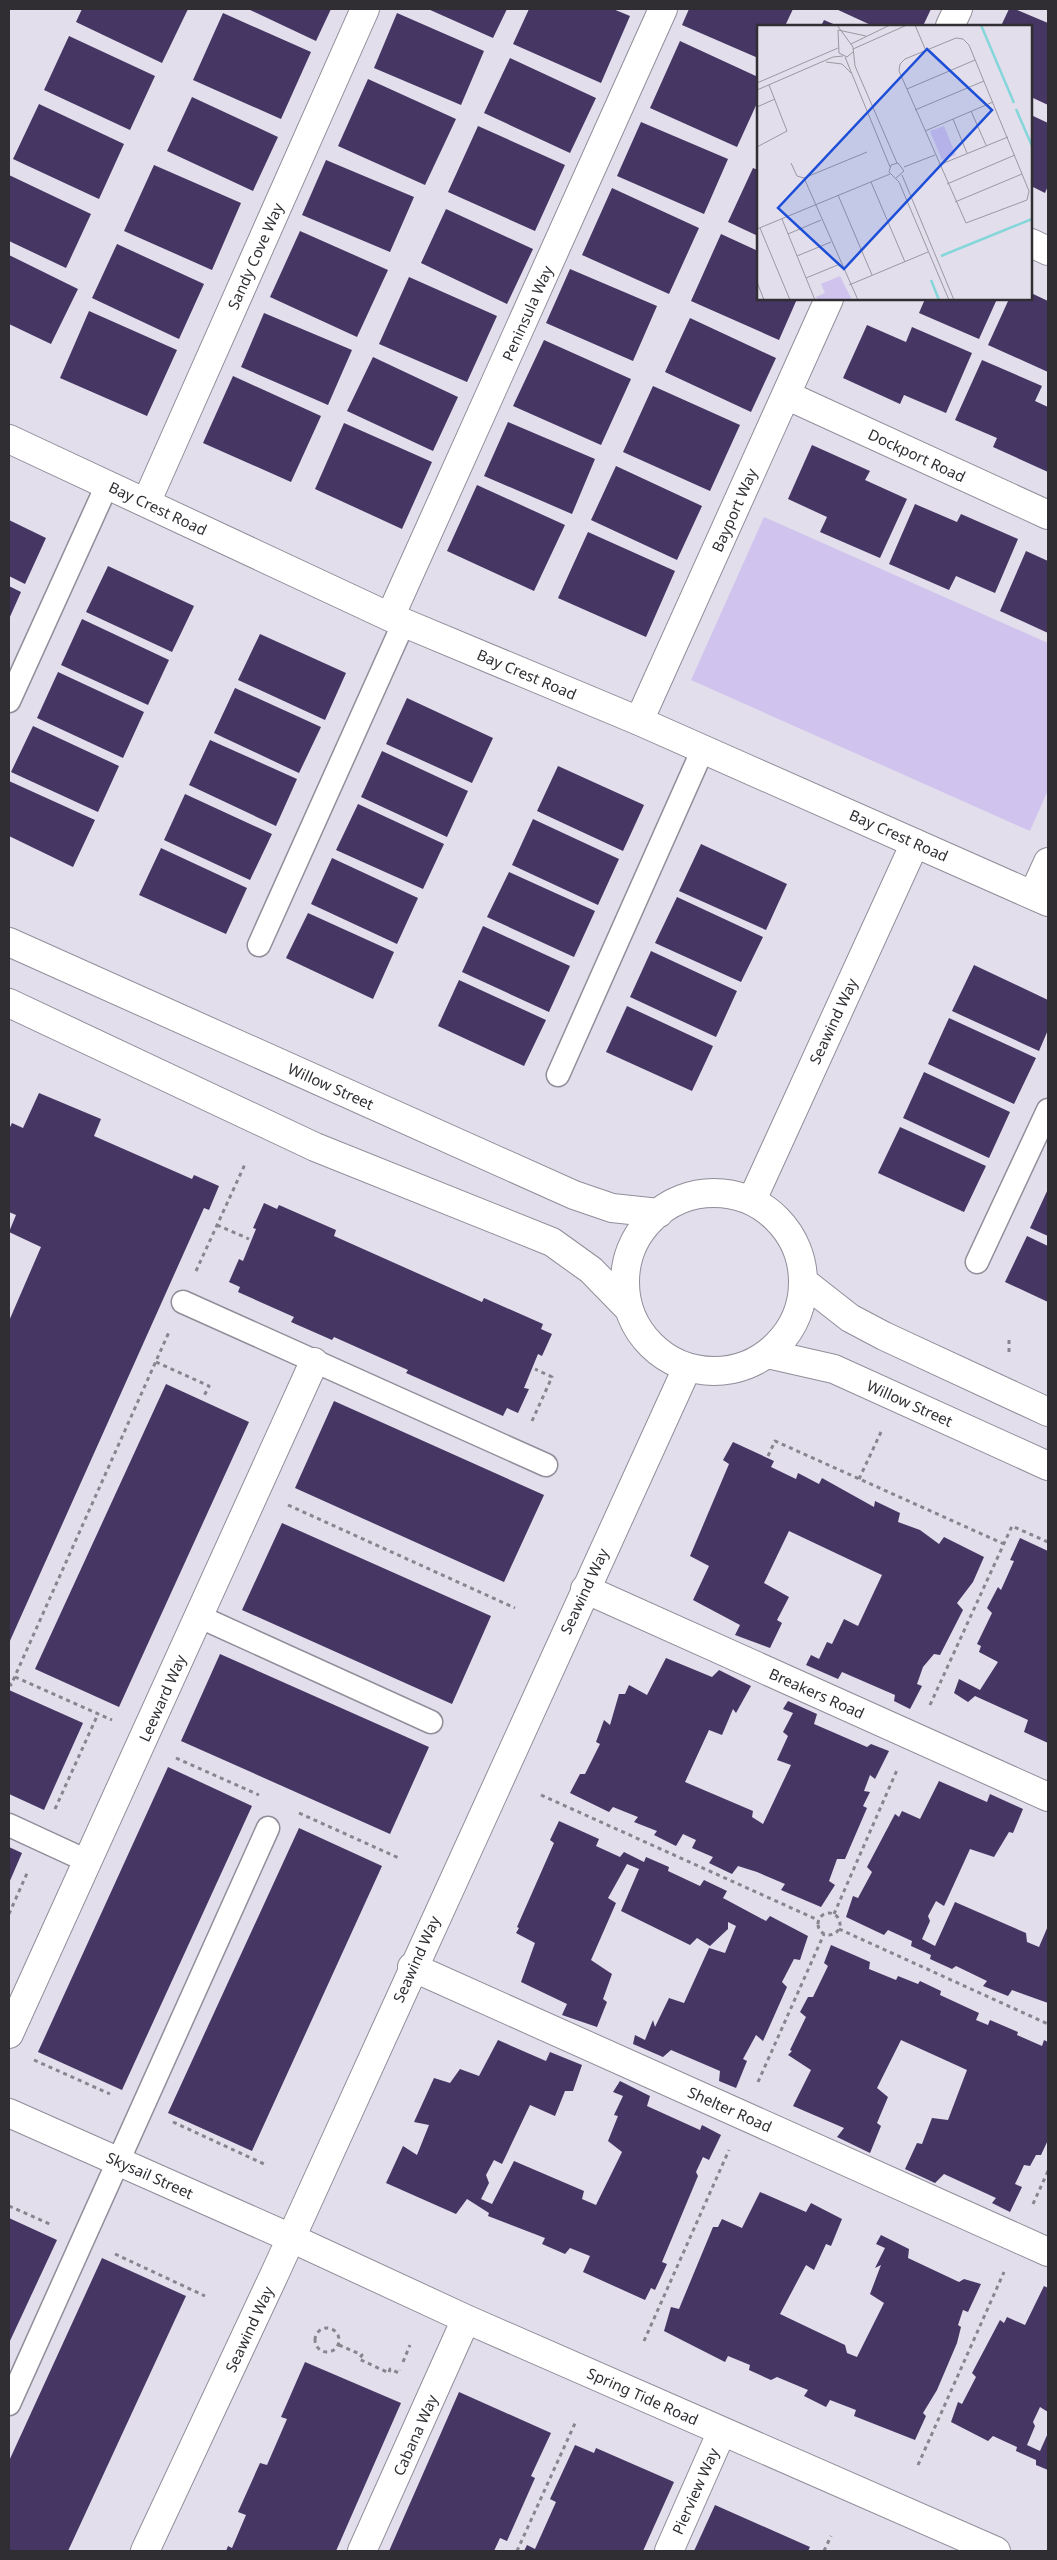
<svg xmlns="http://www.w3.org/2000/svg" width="1057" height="2560" font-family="'Noto Sans',sans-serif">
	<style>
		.green { fill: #d0c4ee }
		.building { fill: #463664 }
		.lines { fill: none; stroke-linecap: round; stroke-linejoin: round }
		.service-casing { stroke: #918e9a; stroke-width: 25 }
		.minor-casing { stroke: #918e9a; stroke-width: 30 }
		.tertiary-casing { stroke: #918e9a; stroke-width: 30 }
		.path { stroke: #88858e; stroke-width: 3; stroke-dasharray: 4 4; stroke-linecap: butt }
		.service { stroke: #fff; stroke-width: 22 }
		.minor { stroke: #fff; stroke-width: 28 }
		.tertiary { stroke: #fff; stroke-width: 28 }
		.labels { text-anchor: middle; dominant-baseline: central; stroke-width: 5; stroke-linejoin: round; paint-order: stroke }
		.street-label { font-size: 15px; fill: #302e33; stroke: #fff }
		.inset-river { fill: none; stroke: #85d6da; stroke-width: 2.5 }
		.inset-road { fill: none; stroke: #9b98a2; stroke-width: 1 }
		.view { fill: #1d4ed8; fill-opacity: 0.15; stroke: #1d4ed8; stroke-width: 2.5 }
		.inset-edge { fill: none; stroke: #302e33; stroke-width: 2.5 }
	</style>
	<rect width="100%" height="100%" fill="#e2deec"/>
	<path class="green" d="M764,517l284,126v147l-18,41 -339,-151z"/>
	<path class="building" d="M82,9h106l-26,54 -86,-41z
		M248,9h83l-15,32z
		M428,9h79l-14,29z
		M529,9h84l17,7 -29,67 -88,-39z
		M689,9h104l-8,17h-27v32l-76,-33z
		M836,9h95l-8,17h-50z
		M1009,9h6l33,14v82l-17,-8v-71h-30z
		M223,13l88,39 -30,67 -88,-39z
		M397,13l87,38 -23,54 -87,-37z
		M824,20l14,6h-17z
		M69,36l86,40 -25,54 -86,-40z
		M680,41l78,36v24l-21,46 -87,-39z
		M510,58l86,40 -26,55 -86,-40z
		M368,79l88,40 -31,66 -87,-39z
		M192,97l86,40 -25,54 -86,-40z
		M39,104l85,40 -25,55 -86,-40z
		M1031,115l17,8v63l-3,7 -14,-7z
		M641,122l87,37 -24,55 -87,-38z
		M478,126l87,39 -30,66 -87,-39z
		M326,160l88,37 -24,55 -88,-37z
		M154,165l87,38 -29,67 -88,-39z
		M753,168l5,2v66l-30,-14z
		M9,175l82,39 -25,54 -57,-27z
		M612,188l87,40 -30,66 -87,-39z
		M446,209l87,40 -26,55 -86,-41z
		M300,231l88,39 -31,67 -87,-40z
		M721,234l37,17v48h39l-18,41 -88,-39z
		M117,244l87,40 -25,55 -87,-41z
		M9,255l69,34 -27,55 -42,-20z
		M570,269l87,37 -24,55 -87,-38z
		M409,277l88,39 -30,66 -88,-38z
		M1031,293l17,8v71l-60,-27 21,-46h22z
		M925,299h72l-18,40 -60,-26z
		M89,311l88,39 -30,66 -87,-38z
		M264,313l88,37 -24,55 -87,-38z
		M690,318l86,40 -25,54 -86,-40z
		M867,325l39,17 6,-15 60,26 -26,60 -42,-18 -4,9 -57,-26z
		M544,340l87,39 -30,66 -88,-39z
		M373,357l85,40 -25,54 -86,-40z
		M982,360l60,26 -7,15 13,6v65l-55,-25 4,-9 -42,-18z
		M233,376l88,40 -30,66 -88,-39z
		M653,386l87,39 -30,66 -87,-39z
		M508,422l87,37 -23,55 -88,-38z
		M344,423l88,39 -30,67 -87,-40z
		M812,445l58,26 -5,9 42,19 -27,59 -60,-26 7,-15 -39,-18z
		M616,466l86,40 -25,54 -86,-40z
		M477,485l88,40 -31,66 -87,-40z
		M915,504l42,18 4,-8 57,25 -23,54 -39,-17 -7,14 -60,-26z
		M9,520l37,18 -21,46 -16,-8z
		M588,532l87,39 -29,66 -88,-39z
		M1026,551l22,10v72l-48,-22z
		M108,566l86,40 -22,46 -86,-40z
		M9,586l12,6 -12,27z
		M82,619l87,41 -21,45 -87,-40z
		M260,634l86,39 -21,47 -87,-40z
		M58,672l86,40 -21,46 -86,-40z
		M235,688l86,39 -22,46 -85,-40z
		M407,698l86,40 -21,45 -86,-39z
		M33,726l86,40 -21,46 -87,-40z
		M210,740l87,39 -21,47 -87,-41z
		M382,751l86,40 -21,46 -86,-40z
		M558,766l86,39 -21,46 -86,-40z
		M9,781l86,39 -22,47 -64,-31z
		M185,794l87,40 -22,46 -86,-40z
		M358,804l86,40 -21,45 -87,-39z
		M533,819l86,40 -21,46 -86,-40z
		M701,844l86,40 -21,46 -87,-39z
		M161,848l86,40 -21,46 -87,-39z
		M332,858l86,40 -21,46 -86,-40z
		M509,872l86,39 -21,46 -87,-40z
		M677,897l86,40 -22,45 -86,-39z
		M308,913l86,39 -21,47 -87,-41z
		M483,926l87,40 -21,46 -87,-40z
		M651,951l86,40 -21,46 -86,-40z
		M974,965l74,35v30l-9,21 -87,-40z
		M459,980l87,40 -22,46 -86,-40z
		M627,1006l86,40 -21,45 -86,-39z
		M949,1018l87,40 -22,46 -86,-40z
		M924,1072l86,40 -21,46 -86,-40z
		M39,1093l62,26 -7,17 98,43 2,-4 25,11 -10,24 -5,-2 -195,435v-322l32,-74 -32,-15 7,-17 -7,-3v-83l3,-6 11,5z
		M900,1127l86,39 -22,46 -86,-39z
		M1048,1189v47l-18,-8z
		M264,1203l13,6 2,-4 57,25 -2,6 148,66 2,-4 59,26 -2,5 11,5 -10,22 -4,-2 -14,34 5,1 -11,24 -11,-5 -4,8 -97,-43 2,-3 -74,-33 -2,3 -41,-18 3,-5 -56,-25 2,-5 -11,-5 10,-23 4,2 13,-32 -3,-1z
		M1027,1236l21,10v56l-43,-20z
		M166,1384l83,38 -130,285 -84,-38z
		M334,1401l210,94 -40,87 -209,-94z
		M733,1442l41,19 -3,6 25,12 2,-6 21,11 3,-6 52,29 1,-6 25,12 -2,9 22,8 19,14 5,-7 40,20 -11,25 -16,21 6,7 -23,45 -6,-1 -11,13 -6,17 5,2 -12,23 -16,-8 1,-6 -53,-23 -4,7 -32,-14 5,-10 8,4 8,-17 5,2 12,-25 14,7 24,-51 -93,-44 -25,52 25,14 -12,23 5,3 -12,25 -35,-13 5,-10 -47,-25 16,-34 -19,-10 39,-92 -6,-4z
		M282,1523l209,93 -39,88 -210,-94z
		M1020,1538l28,13v192l-24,-11 4,-12 -53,-24 -7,6 -14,-9 5,-14 21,11 18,-28 -19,-10 2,-6 -4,-2 15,-31 -5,-5 11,-21 3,3 13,-29 -4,-1z
		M220,1654l209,93 -39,87 -209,-93z
		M666,1658l46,19 7,-7 32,16 -15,27 -3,-4 -11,26 -13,-5 -24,52 68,29 -1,6 11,7 28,-59 -14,-5 11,-24 -5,-4 10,-19 -10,-4 5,-8 29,13 -3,10 53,23 4,-3 18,7 -14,28 -5,-4 -6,16 6,1 -7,14 4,2 -22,51h-8l-8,22 6,4 -14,22 -40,-17 4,-6 -28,-12 -19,-6 -6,8 -23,-11 4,-6 -21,-9 4,-8 -13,-6 -7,12 -22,-11 3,-4 -23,-9 4,-5 -25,-10 -4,5 -39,-19 10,-19h5l15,-30 -4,-2 8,-22 6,5 9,-31h6l4,-9 18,10z
		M9,1690l74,33 -39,87 -35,-16z
		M168,1767l84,39 -130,284 -84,-38z
		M939,1781l48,21 3,-8 33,15 -10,24 -4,-1 -15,25 -24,-8 -26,57 -8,-5 -8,15 2,5 -8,18 13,7 20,-44 71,31 1,9 12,5 9,-21v77l-36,-13 -4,6 -25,-10 4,-5 -31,-15 -4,3 -22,-10 1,-4 -20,-9 1,-5 -24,-11 -4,5 -38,-18 7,-21 5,2 14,-26 -5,-5 28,-53 4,3 3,-6 18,8z
		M559,1821l40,18 -3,7 24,11 4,-5 20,10 2,-5 23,10 -1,4 32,15 4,-6 23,11 -4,7 43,23 4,-5 38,20 -8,24 -6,-1 -12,23 5,5 -24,54 -7,-6 -13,24 4,2 -11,27 -17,-7 1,-10 -49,-21 -8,7 -30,-13 2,-9 10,5 8,-20 2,7 14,-29 15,5 25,-55 16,5 11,-27 -8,-4v7l-18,17 -13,-8 -7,7 -69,-34 18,-42 -12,-5 -19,34 8,5 -25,57 21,14 -9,25 4,3 -10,25 -35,-12 5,-11 -46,-22 14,-39 -19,-10 3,-5 -2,-1 37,-84 -4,-3z
		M299,1828l83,38 -130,285 -84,-38z
		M9,1847l13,6 -13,30z
		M831,1945l39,17 -1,7 27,11 2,-4 20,8 2,-3 21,10 -1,4 39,18 -3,7 12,5 2,-5 28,12 -1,3 25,11 2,-6 4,2v98l-7,15h-5l-6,11 -6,-1 -9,19 7,3 -12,25 -18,-9 4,-5 -52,-24 -9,9 -30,-14 12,-26 5,1 10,-26 16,2 19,-50 -66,-30 -24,48 11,9 -11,26 4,3 -11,27 -33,-16 7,-9 -51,-22 18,-36 -23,-15 4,-4 -2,-1 16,-33 -6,-5 8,-15h5l15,-31 -4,-3z
		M498,2040l48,21 4,-9 32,13 -9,26h-8l-10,25 -25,-11 -28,59 -8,-4 -8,15 3,8 -8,16 11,5 22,-43 70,30 -2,8 14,6 26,-53 -14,-11 10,-25 -4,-1 9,-19 -10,-4 7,-11 30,15 -3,10 53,24 2,-5 19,10 -12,25 -6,-3 -7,15 2,4 -36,86 5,2 -12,26 -4,-2 -6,12 -62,-28 7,-16 -20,-8 -5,6 -23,-10 3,-6 -57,-22 1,-3 -22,-14 -11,15 -70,-31 17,-37 14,9 12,-30 -15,-3 20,-44 16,5 10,-14 19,7z
		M760,2192l46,20 5,-9 31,16 -11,27 -5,-2 -12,26 -8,-5 -26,49 65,31 2,8 10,4 27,-54 -14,-9 11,-29 -6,3 10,-20 -9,-4 5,-9 28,14 -1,9 51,24 5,-3 17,5 -13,28 -5,-2 -5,15 3,2 -4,16 -20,47 -14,23 3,3 -11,24 -61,-24 2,-6 -26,-10 -4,7 -22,-11 4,-6 -31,-13 -6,3 -22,-10 1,-5 -22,-9 -3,6 -61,-31 7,-24 8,2 34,-82h5l4,-8 20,9z
		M9,2218l48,22 -48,103z
		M102,2258l84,38 -118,255h-59v-90z
		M1044,2286l4,2v124l-8,-5 -7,15 2,4 -8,19 13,6 8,-18v37l-12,-5v-5l-20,-9 1,-4 -24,-11 -5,5 -37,-19 7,-20 4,2 14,-27 -4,-4 28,-53 4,3 3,-6 18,8z
		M305,2362l96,41 -65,148h-110l2,-5 4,2 14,-33 -8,-3 22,-49 7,2 20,-46 -6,-2z
		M459,2392l92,41 -20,43 4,2 -28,63 -7,-3 -6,13h-105z
		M575,2445l19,8 2,-5 78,34 -31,69h-119l3,-6 8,4 21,-47 -6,-3z
		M715,2505l95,42 -2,4h-114z"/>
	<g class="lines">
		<g class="service-casing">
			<path id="service" d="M9,701l98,-216
				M259,945l145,-323
				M558,1075l145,-326
				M977,1262l71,-152
				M183,1302l363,163
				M198,1616l233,106
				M9,1825l78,36
				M9,2404l259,-576"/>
		</g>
		<g class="minor-casing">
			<path id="minor" d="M950,26l8,-17
				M1031,243l17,8
				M786,395l262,120
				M9,439l381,178 249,104 409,181
				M146,503l219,-494
				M390,617l273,-608
				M639,721l190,-422
				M1033,895l15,-33
				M752,1200l163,-357
				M585,1589l463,208
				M412,1967l636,285
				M9,2034l305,-672
				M9,2113l282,125 175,81 530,232
				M145,2551l131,-280 411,-903
				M362,2551l104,-232
				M669,2551l53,-120"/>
		</g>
		<g class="tertiary-casing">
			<path id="tertiary" d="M9,942l565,253 38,13 47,5
				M9,1003l306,144 237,95 39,28 37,38
				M625 1282a89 89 0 1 1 178 0a89 89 0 1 1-178 0Z
				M804,1282l46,36 34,18 164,76
				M768,1354l66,15 214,97"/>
		</g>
		<path class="path" d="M217,1225l32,14
			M196,1271l50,-109
			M1009,1352v-14
			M156,1362l53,24 -6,12
			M532,1421l20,-44 -17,-8
			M768,1456l7,-15 229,103
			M859,1479l22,-47
			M288,1505l227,103
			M15,1677l97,43
			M9,1683l2,2 158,-353
			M930,1705l82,-179 36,16
			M176,1758l83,37
			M541,1795l277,125
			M55,1809l43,-95
			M299,1813l102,46
			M818 1924a11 11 0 1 1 22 0a11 11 0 1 1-22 0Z
			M9,1914l19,-43
			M834,1914l63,-144
			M839,1929l209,95
			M34,2060l76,34
			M758,2082l66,-148
			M173,2122l91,42
			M1033,2204l15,-33
			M9,2206l43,19
			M115,2254l90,42
			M315 2340a12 12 0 1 1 24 0a12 12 0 1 1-24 0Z
			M644,2341l85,-191
			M339,2345l23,10 -3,4 30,14 1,-4 9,4 1,-3
			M403,2362l7,-17
			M918,2465l86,-193
			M517,2551l59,-130
			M824,2551l7,-15"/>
		<use href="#service" class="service"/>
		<use href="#minor" class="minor"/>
		<use href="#tertiary" class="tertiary"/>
	</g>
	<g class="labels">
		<g class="street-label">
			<text transform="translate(255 256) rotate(-66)">Sandy Cove Way</text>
			<text transform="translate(527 313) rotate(-66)">Peninsula Way</text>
			<text transform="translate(917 455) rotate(25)">Dockport Road</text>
			<text transform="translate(158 508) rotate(25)">Bay Crest Road</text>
			<text transform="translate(734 510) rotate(-66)">Bayport Way</text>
			<text transform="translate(527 674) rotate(23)">Bay Crest Road</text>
			<text transform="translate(899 835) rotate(24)">Bay Crest Road</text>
			<text transform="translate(833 1021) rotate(-65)">Seawind Way</text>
			<text transform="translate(331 1086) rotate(24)">Willow Street</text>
			<text transform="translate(910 1403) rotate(24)">Willow Street</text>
			<text transform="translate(584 1591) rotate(-65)">Seawind Way</text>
			<text transform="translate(817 1693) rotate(24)">Breakers Road</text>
			<text transform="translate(162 1698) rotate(-66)">Leeward Way</text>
			<text transform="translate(416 1959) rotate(-66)">Seawind Way</text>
			<text transform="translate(730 2109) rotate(24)">Shelter Road</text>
			<text transform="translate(150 2175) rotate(24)">Skysail Street</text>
			<text transform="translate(249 2329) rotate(-65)">Seawind Way</text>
			<text transform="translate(643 2396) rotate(24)">Spring Tide Road</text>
			<text transform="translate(415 2435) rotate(-66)">Cabana Way</text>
			<text transform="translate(695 2491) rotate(-66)">Pierview Way</text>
		</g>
	</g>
	<g transform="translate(757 25)">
		<rect width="275" height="275" fill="#e2deec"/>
		<path d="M187,101l12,29 -14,5 -12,-29zM83,251l12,24h-34l-2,-3 9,-4 -4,-9z" fill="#d0c4ee"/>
		<path class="inset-river" d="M224,0l33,78M259,84l16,37M184,231l91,-37M174,255l8,20"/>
		<path class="inset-road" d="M80,0l16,22 2,19 42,97M158,0l11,26M81,5l1,23 8,4 6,-5M81,5l28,6M199,13l7,1 6,6 60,146 -2,9 -61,23 -67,-152 1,-7 5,-5zM94,19l39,-19M96,24l54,-24M88,32l45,110M69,37l16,2 9,9M0,58l81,-35M150,64l68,-29M0,65l76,-33 10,-1M0,82l18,-8M158,85l69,-29M214,86l15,34M196,94l14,34M168,106l68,-29M0,122l30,-16 -18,-46M34,138l6,13 7,2 63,-26M182,140l69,-28M147,142l31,-12M145,150l52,125M47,153l54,122M139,153l8,-7 -6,-8 -7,2 -2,7 10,10 50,118M114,157l34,80M190,159l68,-29M81,170l34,80M198,177l67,-28M25,194l33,81M3,203l30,72M0,204l133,-55M31,209l33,-14M40,231l34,-14M49,253l34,-14M0,257l7,18M92,260l79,-33"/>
		<path class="view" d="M170,24l65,61 -148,159 -66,-61z"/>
		<rect width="275" height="275" class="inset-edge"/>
	</g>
	<rect width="1057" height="2560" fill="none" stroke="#302e33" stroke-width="20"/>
</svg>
